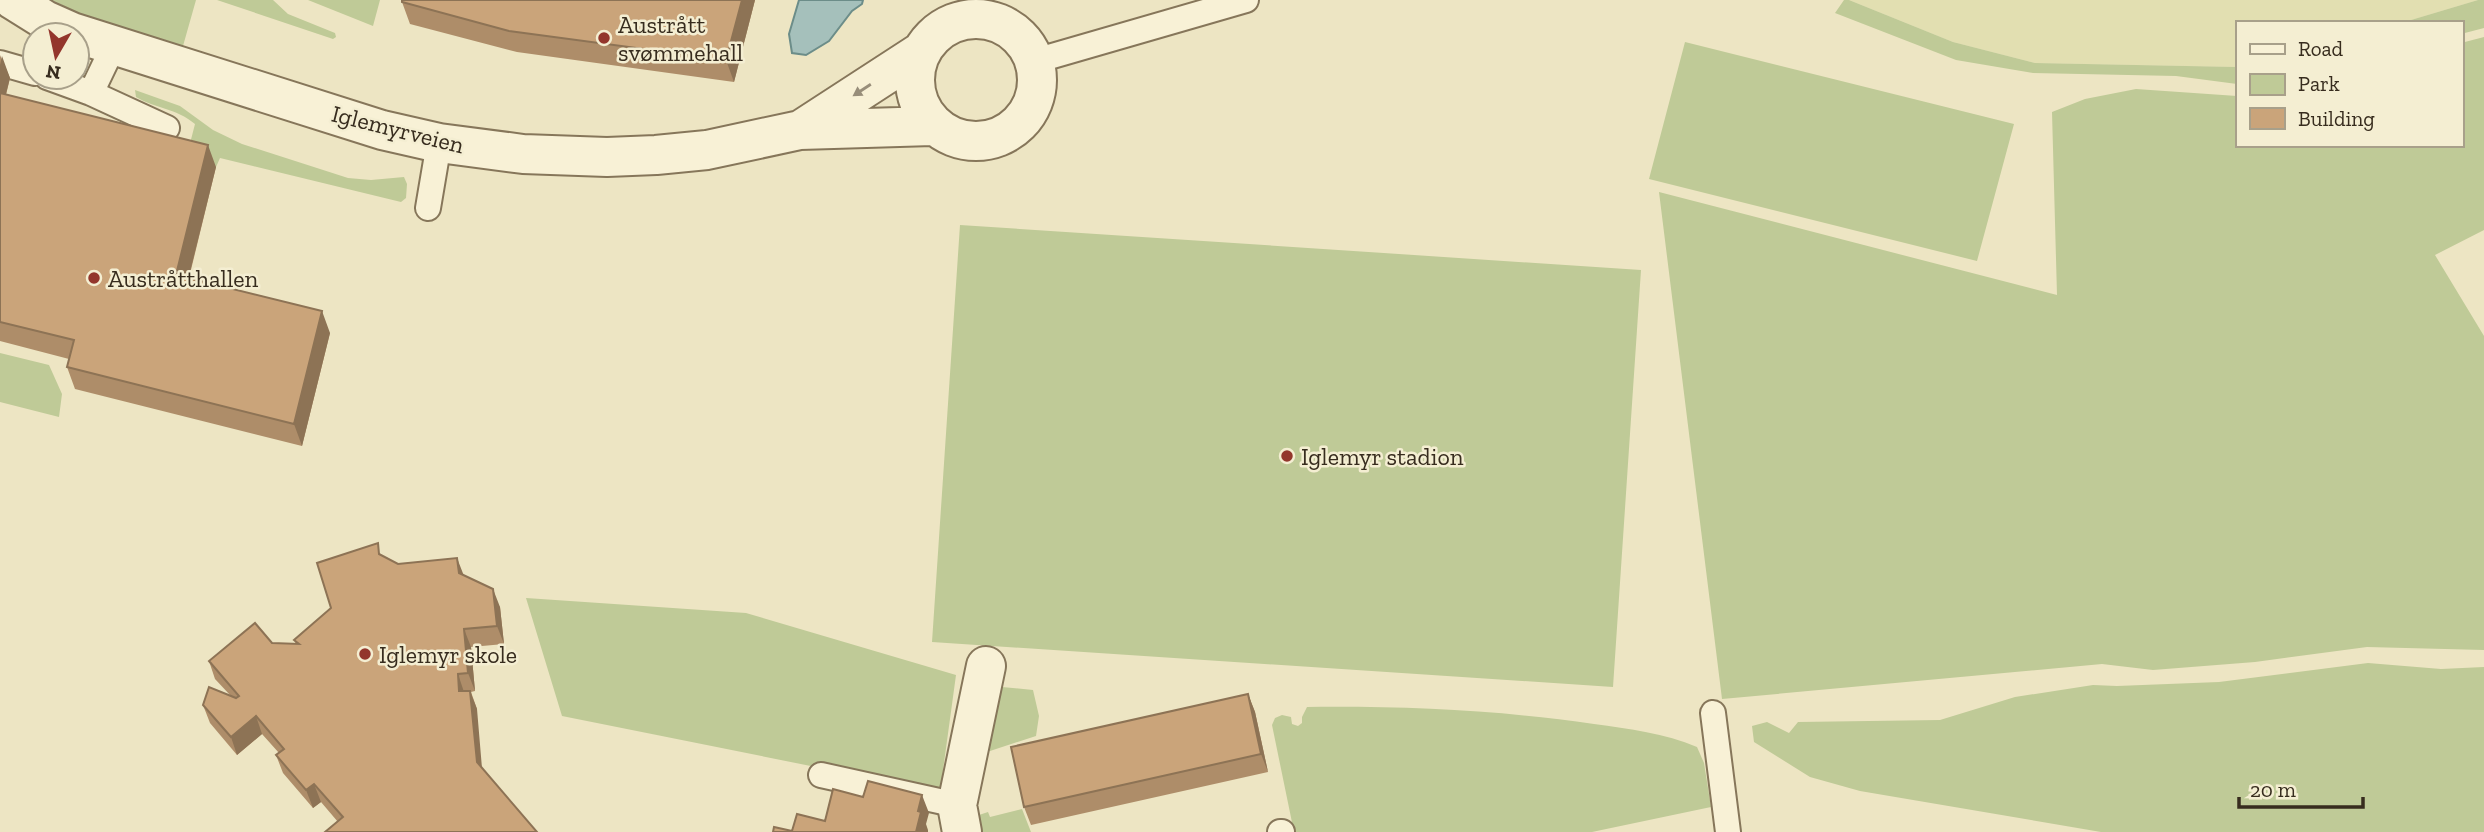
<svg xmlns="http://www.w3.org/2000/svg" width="2484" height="832" font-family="'Zilla Slab',serif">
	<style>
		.farmland { fill: #e2dfb1 }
		.green { fill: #bfca97 }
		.water { fill: #a5c0bb; stroke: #6c8d89; stroke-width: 2 }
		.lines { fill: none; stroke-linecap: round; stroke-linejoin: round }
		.service-casing { stroke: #86765a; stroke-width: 28 }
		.minor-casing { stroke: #86765a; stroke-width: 42 }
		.service { stroke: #f8f1d6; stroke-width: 24 }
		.minor { stroke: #f8f1d6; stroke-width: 38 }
		.wall { fill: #ae8d69 }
		.shaded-wall { fill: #8d7355 }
		.building { fill: #caa47a; stroke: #8d7355; stroke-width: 2 }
		.oneway { fill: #988e7a }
		.poi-dot { fill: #93362c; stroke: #f4eed2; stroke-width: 2.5 }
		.labels { text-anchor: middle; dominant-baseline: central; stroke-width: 5; stroke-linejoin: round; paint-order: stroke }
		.poi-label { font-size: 24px; fill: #372c1e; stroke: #f4eed2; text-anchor: start }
		.street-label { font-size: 24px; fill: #372c1e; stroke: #f4eed2 }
	</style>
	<rect width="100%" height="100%" fill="#ede5c3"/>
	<path class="farmland" d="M1849,0h629l-77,23h-164v44l-202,-4 -82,-21z"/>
	<path class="green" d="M52,0h144l-13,46 -103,-32z
		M217,0h56l15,14 47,19 1,4 -3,2z
		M308,0h72l-7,26z
		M1844,0h5l104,42 82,21 202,4v17l-61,-8 -143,-3 -77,-13 -121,-47z
		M2478,0h6v28l-23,6v-11h-60z
		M2484,37v193l-49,25 49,81v314l-117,-3 -112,15 -102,8 -51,-6 -380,35 -63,-507 398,103 -5,-183 33,-13 51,-10 101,7v49h224v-102z
		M1685,42l329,82 -37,137 -328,-82z
		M135,90l45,16 33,24 29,14 106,34 23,2 33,-3 3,7 -1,14 -5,4 -181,-44 -4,9 -30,-8 9,-35c-19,-16 -39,-15 -59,-27z
		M960,225l681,45 -28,417 -681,-45z
		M0,353l49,12 13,29 -3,23 -59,-15z
		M526,598l220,15 210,62 -16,117 -378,-76z
		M2368,663l73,6 43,-2v165h-383l-241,-41 -50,-14 -56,-35 -2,-16 15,-4 22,11 9,-11 142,-2 75,-23 78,-12 24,1 102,-4z
		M1002,687l31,3 6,26 -3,20 -46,15 -7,-4 6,-51z
		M1307,707c96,-1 192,3 287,17 35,5 71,9 103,23l7,16 7,44 -119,25h-298l-22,-107 3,-7 7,-3 9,2 1,7 6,2 4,-3v-6z
		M1022,809l9,23h-51l-7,-15 15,-5 2,5z"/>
	<path class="water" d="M799,0h64l-1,4 -10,7 -23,30 -23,14 -14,-2 -3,-19z"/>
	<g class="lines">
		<g class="service-casing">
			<path id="service" d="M1035,61l211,-61
				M0,63l35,10
				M47,77l44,16 76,35
				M91,93l23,-48
				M428,208l11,-65
				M1713,713l15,119
				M821,775l136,30
				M1280,832h2"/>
		</g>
		<g class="minor-casing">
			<path id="minor" d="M13,0l32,20 27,12 310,98 57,13 84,11 84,3 49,-2 51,-5 93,-20 132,-4
				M915 80a61 61 0 1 1 122 0a61 61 0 1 1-122 0Z
				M802,129l117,-76
				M962,832l-5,-27 29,-139"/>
		</g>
		<use href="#service" class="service"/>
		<use href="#minor" class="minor"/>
	</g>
	<path class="wall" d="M402,0h353l-21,82 -217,-30 -107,-28 -8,-22z
		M0,55l10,23 -4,17 210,72 -27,111 141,55 -28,113 -227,-57 -8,-22 2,-8 -69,-18z
		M382,556l16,8 66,11 36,32 4,37 -33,3 4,44 -4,1 6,17 -139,113 -17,-20 -8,6 -30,-35 -7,-18 3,-2 -17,-19 -25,21 -27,-32 -7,-18 27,-10 -15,-16 -6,-18 63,-18 24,1 -2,-4 37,-32z
		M1248,694l7,18 13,60 -237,53 -7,-18z"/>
	<path class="shaded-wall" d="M742,0h13l-21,82 -8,-22z
		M2,56l8,22 -9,35 -1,-3v-45z
		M208,145l8,22 -32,129 -8,-21z
		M322,311l8,22 -28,113 -8,-22z
		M457,558l7,18 -5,-3z
		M493,589l7,18 4,37 -7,-18z
		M464,629l7,18 4,44 -7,-18z
		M458,674l6,18 -5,-1z
		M470,691l7,18 6,71 -6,-18z
		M1248,694l7,18 13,60 -7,-18z
		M256,716l6,18 -25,21 -6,-18z
		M314,784l7,18 -8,6 -7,-18z
		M922,795l7,18 -3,11 2,6v2h-12l2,-21z"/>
	<path class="building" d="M402,0h340l-16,60 -217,-29 -107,-29z
		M0,93l208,52 -32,130 146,36 -28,113 -227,-57 7,-27 -74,-18z
		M378,543l1,11 19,10 59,-6 2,15 34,16 4,37 -33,3 4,44 -10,1 1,17h11l7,71 60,70h-212l18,-15 -29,-33 -8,6 -30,-35 8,-6 -28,-33 -25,21 -28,-32 6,-18 27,11 3,-2 -30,-35 46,-38 17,20 27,1 -5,-4 37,-32 -14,-45z
		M1248,694l13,60 -237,53 -13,-60z
		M868,781l54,14 -4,16 3,1 -5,20h-143l1,-5 18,4 5,-17 28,7 8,-32 30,8z"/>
	<defs><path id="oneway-solid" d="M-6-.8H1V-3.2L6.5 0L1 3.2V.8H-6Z" transform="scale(1.75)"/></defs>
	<use class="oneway" href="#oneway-solid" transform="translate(862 90) rotate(147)"/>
	<g class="poi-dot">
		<circle cx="604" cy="38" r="7"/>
		<circle cx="94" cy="278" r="7"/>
		<circle cx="1287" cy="456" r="7"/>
		<circle cx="365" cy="654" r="7"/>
	</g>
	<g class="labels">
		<g class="poi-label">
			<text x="618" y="24">Austrått<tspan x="618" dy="28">svømmehall</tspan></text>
			<text x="108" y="278">Austråtthallen</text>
			<text x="1301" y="456">Iglemyr stadion</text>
			<text x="379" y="654">Iglemyr skole</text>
		</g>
		<g class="street-label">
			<text transform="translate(398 129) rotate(14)">Iglemyrveien</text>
		</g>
	</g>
	<rect x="2236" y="21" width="228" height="126" fill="#f4eed2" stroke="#a8a08a" stroke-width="2"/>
	<rect x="2250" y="44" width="35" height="10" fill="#f8f1d6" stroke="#a8a08a" stroke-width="2"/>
	<text x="2298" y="56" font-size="21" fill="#372c1e">Road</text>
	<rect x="2250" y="74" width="35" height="21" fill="#bfca97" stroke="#a8a08a" stroke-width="2"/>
	<text x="2298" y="91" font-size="21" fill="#372c1e">Park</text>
	<rect x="2250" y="108" width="35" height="21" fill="#caa47a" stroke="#a8a08a" stroke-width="2"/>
	<text x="2298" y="126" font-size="21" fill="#372c1e">Building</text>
	<g transform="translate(56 56) rotate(189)"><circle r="33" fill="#f4eed2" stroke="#a8a08a" stroke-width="2"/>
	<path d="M0-5L12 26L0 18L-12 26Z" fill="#93362c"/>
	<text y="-10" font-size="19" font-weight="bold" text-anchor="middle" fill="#372c1e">N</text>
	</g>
	<path d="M2239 797v10h124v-10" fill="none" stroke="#372c1e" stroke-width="3.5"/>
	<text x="2250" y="797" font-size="21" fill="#372c1e" stroke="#f4eed2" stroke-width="5" paint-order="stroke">20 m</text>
</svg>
